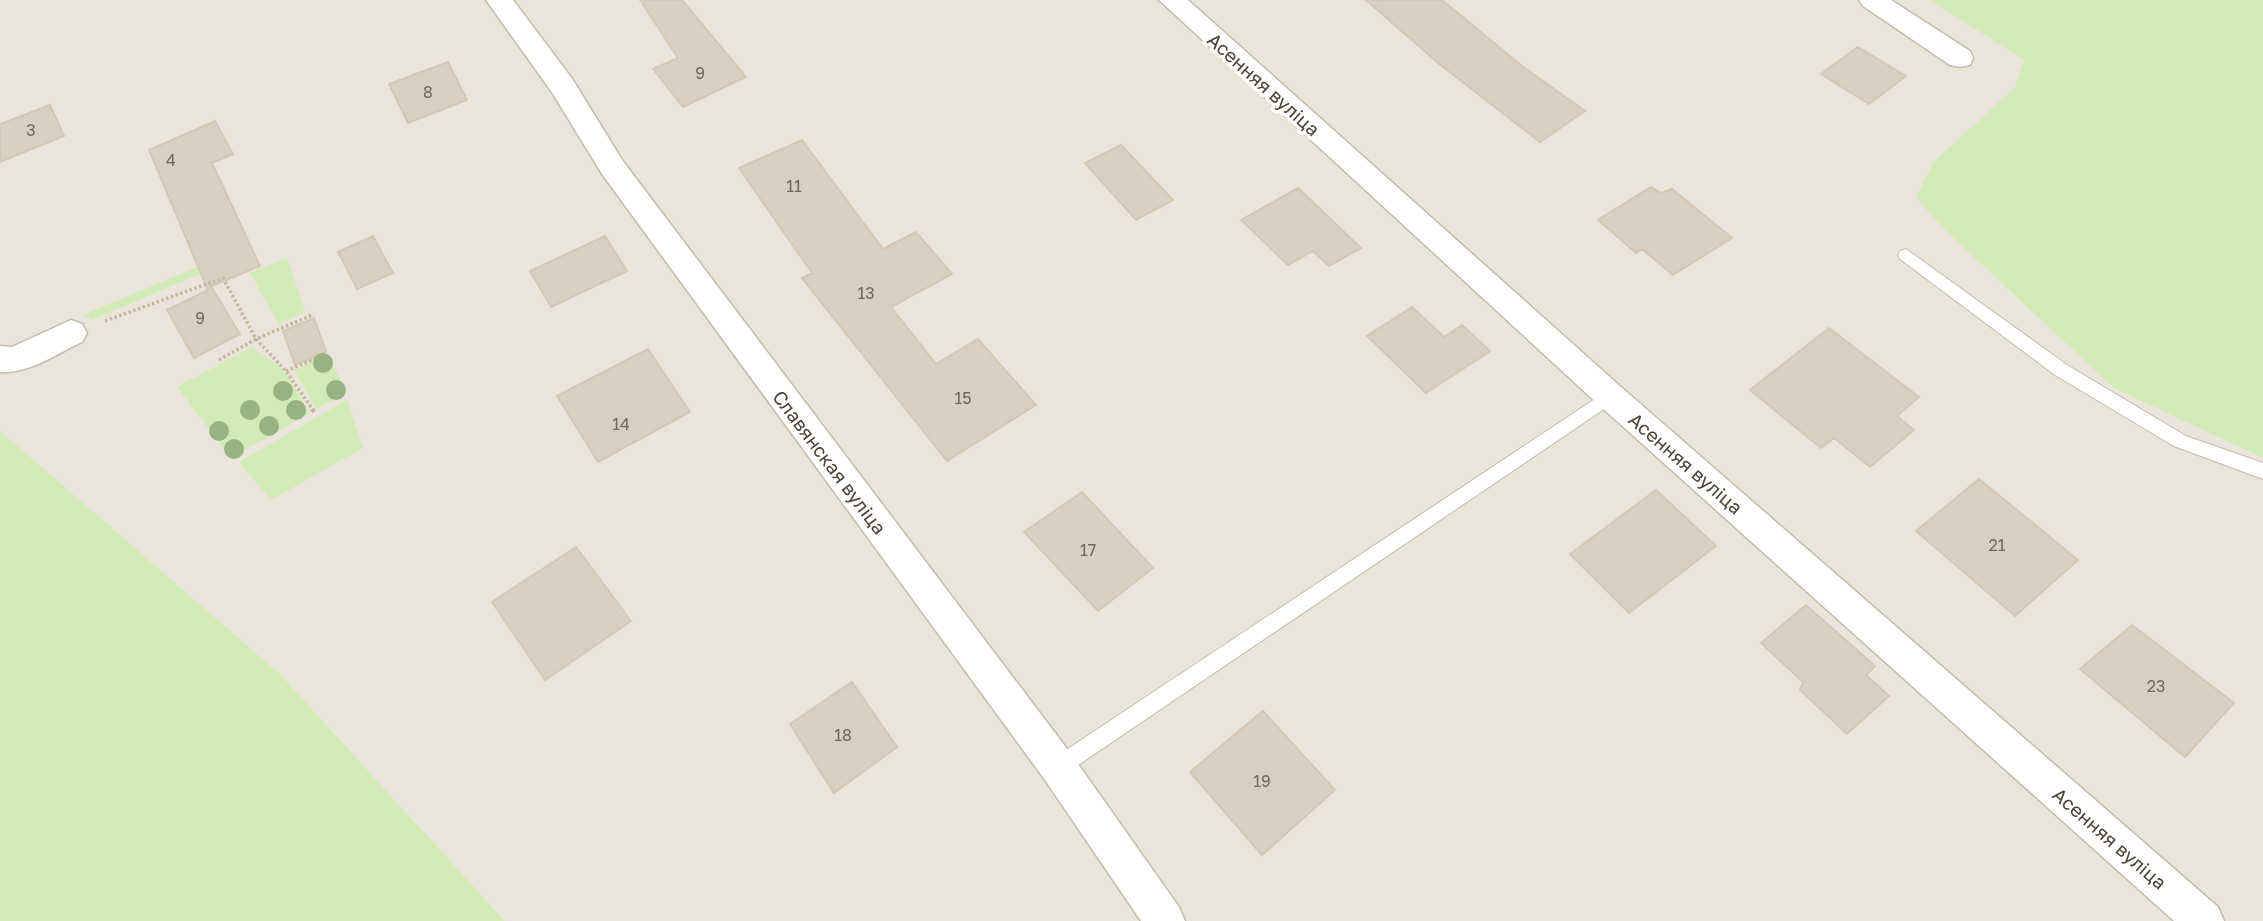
<svg xmlns="http://www.w3.org/2000/svg" width="2263" height="921" font-family="'Golos Text',sans-serif">
	<style>
		.residential { fill: #eae5da }
		.green { fill: #d2eab5 }
		.building { fill: #d8cfc1; stroke: #d3c7b4; stroke-width: 2 }
		.lines { fill: none; stroke-linecap: round; stroke-linejoin: round }
		.lane-casing { stroke: #c2bbae; stroke-width: 2 }
		.street-casing { stroke: #c2bbae; stroke-width: 3 }
		.path-far1 { stroke: #c4b79f; stroke-width: 3.5; stroke-dasharray: 2.5 2.5; stroke-linecap: butt }
		.path { stroke: #c4b79f; stroke-width: 4.5; stroke-dasharray: 3.5 3.5; stroke-linecap: butt }
		.lane { fill: #fff; fill-rule: evenodd }
		.street { fill: #fff; fill-rule: evenodd }
		.tree { fill: #97b381 }
		.labels { text-anchor: middle; dominant-baseline: central; stroke-width: 7; stroke-linejoin: round; paint-order: stroke }
		.number-label { font-size: 16px; fill: #6e675b }
		.street-label { font-size: 19px; fill: #4b4439; stroke: #fff }
	</style>
	<rect width="100%" height="100%" fill="#f6f3ec"/>
	<path class="residential" d="M0,0h2263v921h-1758l-224,-246 -281,-241z"/>
	<path class="green" d="M1930,0h333v458l-149,-70 -168,-157 -30,-33 17,-35 82,-76 9,-27z
		M235,251l5,6 -148,63 -9,-5z
		M287,258l18,54 -26,12 -29,-51z
		M252,347l34,24 23,42 -78,45 -54,-71z
		M328,356l19,37 -31,16 -22,-39z
		M347,400l16,48 -92,52 -32,-38z
		M0,431l281,244 224,246h-505z"/>
	<path class="building" d="M640,0h42l64,77 -63,30 -30,-38 25,-11z
		M1366,0h76l80,66 63,45 -45,31 -102,-79z
		M1858,47l48,29 -37,28 -48,-30z
		M448,62l19,38 -59,23 -19,-39z
		M50,105l14,31 -64,26v-38z
		M215,121l18,33 -21,9 48,103 -53,22 -58,-138z
		M802,140l81,109 33,-17 36,42 -61,33 45,57 42,-25 58,66 -89,56 -145,-183 10,-5 -73,-105z
		M1121,145l52,55 -37,20 -51,-57z
		M1651,187l10,6 11,-4 60,49 -59,37 -31,-26 -6,4 -38,-33z
		M1298,188l63,60 -32,18 -16,-15 -25,14 -47,-45z
		M373,236l20,37 -36,16 -19,-37z
		M605,236l22,35 -76,36 -21,-36z
		M212,288l28,46 -46,24 -27,-48z
		M1412,307l32,30 18,-12 28,26 -64,42 -59,-57z
		M314,318l12,34 -31,13 -12,-34z
		M1829,328l90,69 -22,19 17,14 -44,37 -36,-29 -13,10 -71,-58z
		M648,349l42,63 -92,50 -41,-66z
		M1979,479l99,81 -63,56 -99,-85z
		M1656,490l60,56 -87,67 -59,-59z
		M1082,492l71,76 -55,43 -74,-79z
		M576,547l55,74 -86,59 -53,-78z
		M1806,605l69,61 -9,9 23,21 -42,38 -47,-44 3,-8 -42,-39z
		M2132,625l102,78 -49,54 -105,-88z
		M852,682l45,65 -63,46 -44,-69z
		M1263,711l72,79 -73,65 -72,-83z"/>
	<g class="lines">
		<g class="lane-casing">
			<path id="lane" d="M1906,249l161,116 119,71 77,27v16l-89,-33 -119,-71 -155,-116 -2,-4 2,-4z
				M1610,389l6,2 2,5 -2,5 -551,373 -7,3 -7,-3 -3,-7 3,-7z"/>
		</g>
		<g class="street-casing">
			<path id="street" d="M486,0h27l60,80 49,80 449,594 108,153 6,14h-44l-96,-141 -443,-606 -49,-80z
				M1159,0h29l433,387 597,520 6,14h-50l-575,-516z
				M1859,0h32l79,51 3,7 -3,7 -10,2 -10,-2 -87,-59z
				M71,320l11,4 5,9 -5,9c-26,12 -53,32 -82,30v-26l12,1z"/>
		</g>
		<path class="path-far1" d="M105,321l118,-43 33,61 30,32 27,39
			M219,360l37,-21 56,-24
			M286,371l41,-17"/>
		<path class="path" d="M312,409l3,4"/>
		<use href="#lane" class="lane"/>
		<use href="#street" class="street"/>
	</g>
	<g class="tree">
		<circle cx="323" cy="363" r="10"/>
		<circle cx="336" cy="390" r="10"/>
		<circle cx="283" cy="391" r="10"/>
		<circle cx="250" cy="410" r="10"/>
		<circle cx="296" cy="410" r="10"/>
		<circle cx="269" cy="426" r="10"/>
		<circle cx="219" cy="431" r="10"/>
		<circle cx="234" cy="449" r="10"/>
	</g>
	<g class="labels">
		<g class="number-label">
			<text x="700" y="73">9</text>
			<text x="428" y="92">8</text>
			<text x="31" y="130">3</text>
			<text x="171" y="160">4</text>
			<text x="794" y="186">11</text>
			<text x="866" y="293">13</text>
			<text x="200" y="318">9</text>
			<text x="963" y="398">15</text>
			<text x="621" y="424">14</text>
			<text x="1997" y="545">21</text>
			<text x="1088" y="550">17</text>
			<text x="2156" y="686">23</text>
			<text x="843" y="735">18</text>
			<text x="1262" y="781">19</text>
		</g>
		<g class="street-label">
			<text transform="translate(1264 84) rotate(42)">Асенняя вуліца</text>
			<text transform="translate(830 462) rotate(53)">Славянская вуліца</text>
			<text transform="translate(1686 463) rotate(41)">Асенняя вуліца</text>
			<text transform="translate(2110 838) rotate(41)">Асенняя вуліца</text>
		</g>
	</g>
</svg>
